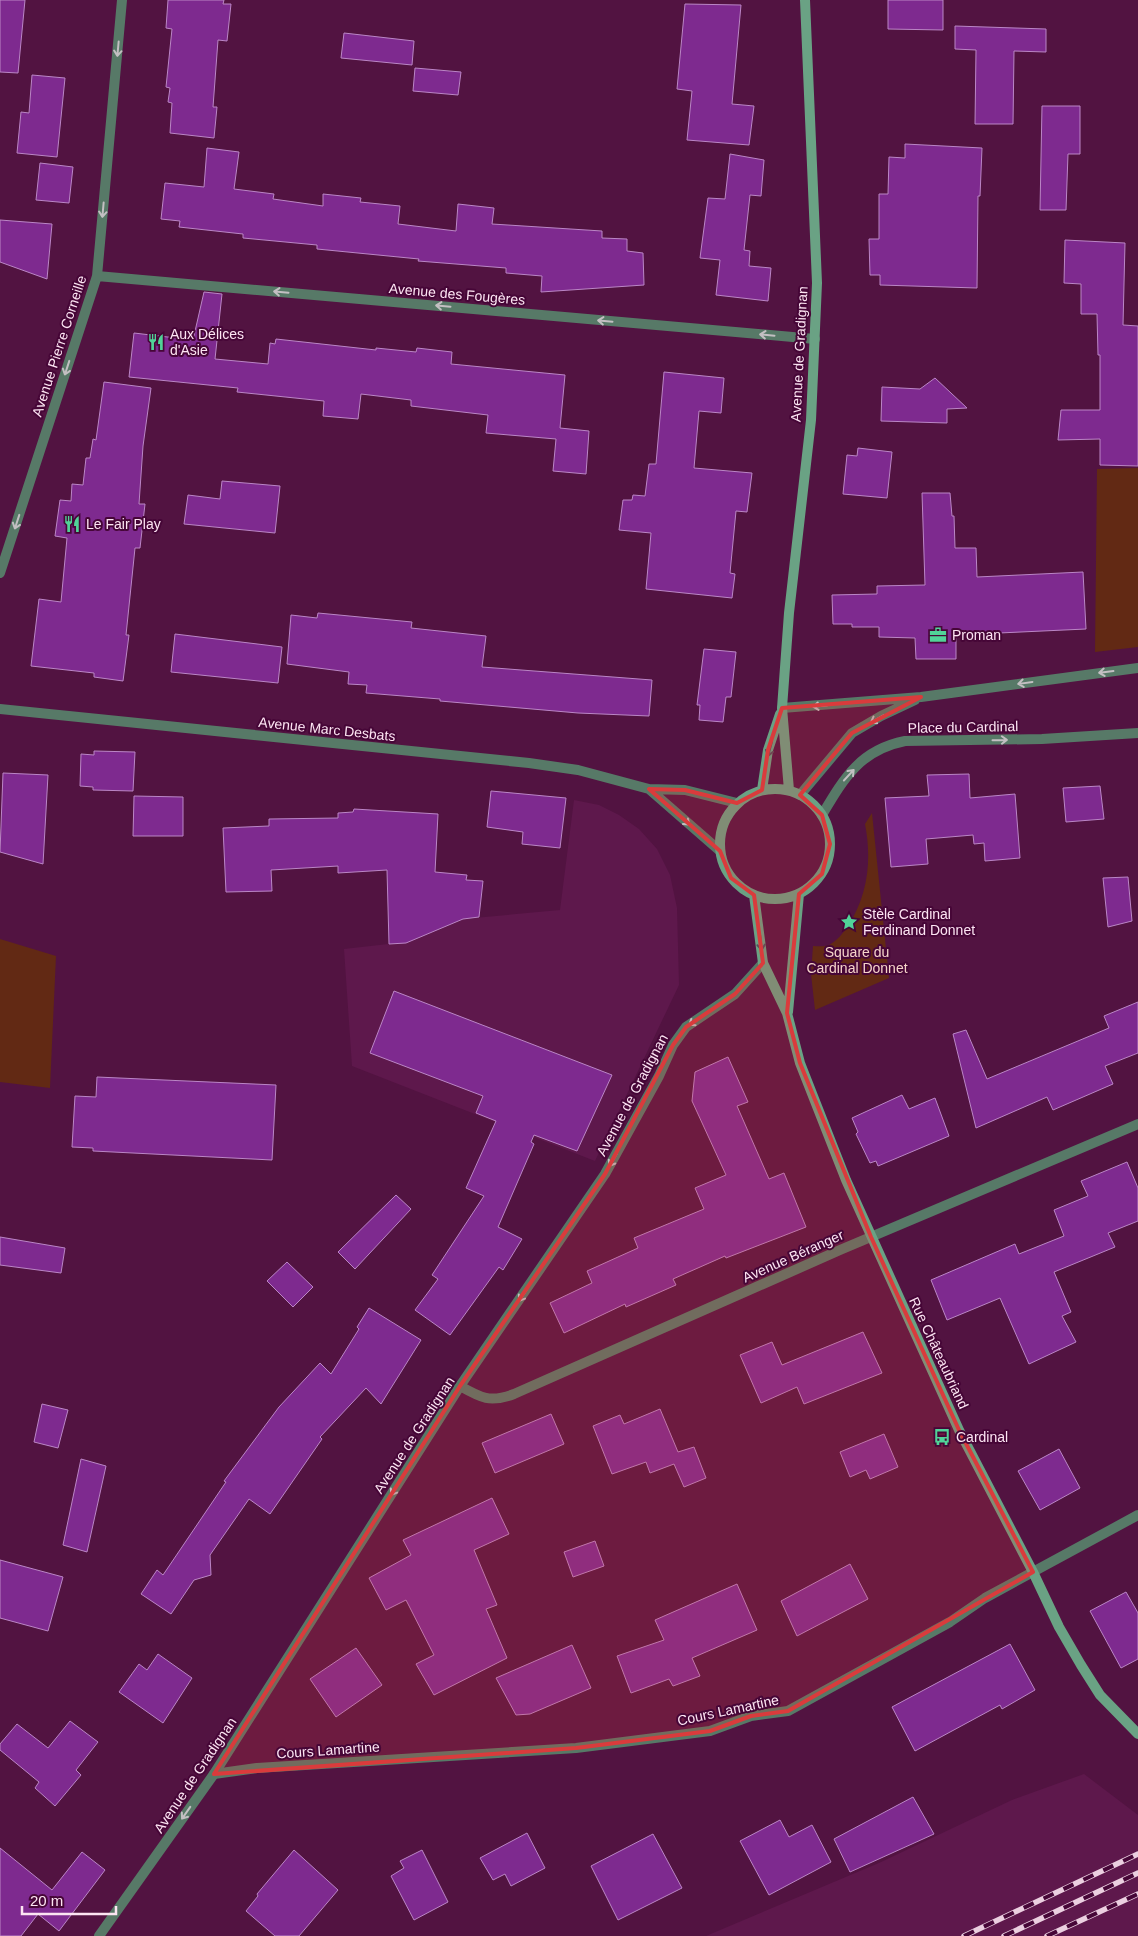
<svg xmlns="http://www.w3.org/2000/svg" width="1138" height="1936" font-family="Arial,sans-serif">
	<style>
		.built { fill: #5e184c }
		.green { fill: #622914 }
		.building { fill: #7e2a8f; stroke: #bb86c6 }
		.lines { fill: none; stroke-linecap: round; stroke-linejoin: round }
		.minor { stroke: #577967; stroke-width: 10 }
		.tertiary { stroke: #577967; stroke-width: 10 }
		.secondary { stroke: #6aa284; stroke-width: 10 }
		.rail-casing { stroke: #ebcfe0; stroke-width: 5.5 }
		.rail { stroke: #460637; stroke-width: 4; stroke-dasharray: 11; stroke-linecap: butt }
		.oneway { stroke: #c3bfc2 }
		.oneway2 { stroke: #564c5a }
		.marked { fill: #da3b3c; fill-opacity: 0.2; stroke: #da3b3c; stroke-width: 4; stroke-linejoin: round }
		.labels { text-anchor: middle; dominant-baseline: central; stroke-width: 4; stroke-linejoin: round; paint-order: stroke }
		.street-label { font-size: 14px; fill: #fde5f3; stroke: #460637 }
		.poi-label { font-size: 14px; fill: #fde5f3; stroke: #460637; text-anchor: start }
		.park-label { font-size: 14px; fill: #f5d4c9; stroke: #460637 }
	</style>
	<rect width="100%" height="100%" fill="#521341"/>
	<path class="built" d="M574,800l25,5 20,10 20,14 18,20 13,26 7,33 2,77 -84,176 -243,-95 -8,-117 62,-7 57,-23 97,-9z
		M1084,1774l54,41v121h-432l173,-73 133,-63z"/>
	<path class="green" d="M1138,468v179l-43,5 2,-183z
		M872,813l17,165 -74,32 -4,-36 2,-28c5,0 11,1 16,-1 8,-4 14,-12 19,-19 20,-31 24,-66 17,-102z
		M0,939l56,17 -6,132 -50,-6z"/>
	<path class="building" d="M0,0h25l-7,73 -18,-1z
		M168,0h56l-1,4h8l-4,37 -9,-1 -5,67h4l-3,31 -44,-5 2,-30 -4,-1 2,-14 -4,-1 6,-58 -6,-1z
		M888,0h55v30l-55,-1z
		M685,4l56,1 -9,99 22,2 -5,39 -62,-5 5,-49 -15,-2z
		M955,26l91,3v23l-32,-1 -1,73h-38l1,-74 -21,-1z
		M344,33l70,8 -2,24 -71,-7z
		M415,68l46,4 -3,23 -45,-4z
		M32,75l33,3 -8,79 -40,-4 4,-41 8,1z
		M1042,106h38v48h-12l-2,56h-26z
		M905,144l77,4 -2,48h-2l-1,92 -97,-3v-10h-10l-1,-36h10v-45h9l1,-37 16,1z
		M207,148l32,4 -5,37 40,5 -1,5 50,7v-12l38,4 -1,4 40,4 -2,18 58,7 2,-27 36,4 -2,16 110,7v7l25,1v12l16,2 1,32 -103,7 1,-16 -36,-3v-5l-88,-7 1,-2 -102,-10v-4l-74,-7v-4l-64,-7 1,-6 -19,-2 4,-36 39,4z
		M730,154l34,6 -3,36 -11,-1 -6,55 6,1 -1,15 22,2 -3,33 -52,-6 4,-35 -20,-2 8,-60 17,1z
		M40,163l33,4 -4,36 -33,-3z
		M0,220l52,4 -5,55 -47,-17z
		M1065,240l60,3 -2,82 15,1v140l-38,-1v-26l-42,1 3,-30h39v-55h-2l-1,-41h-16v-30l-17,-1z
		M204,292l18,2 -7,65 53,5 2,-21 5,1 1,-5 100,11v-2l40,4 1,-4 35,4 -1,12 114,11 -5,53 29,3 -3,43 -33,-3 3,-32 -70,-6 2,-18 -77,-9v-6l-50,-6 -3,25 -35,-3 1,-15 -87,-9 1,-4 -109,-11 5,-44 59,7z
		M664,372l60,6 -3,35 -22,-2 -5,57 58,5 -5,39 -11,-1 -6,62 5,1 -3,24 -86,-9 5,-56 -32,-3 4,-30h9l1,-5 12,1 4,-32h7z
		M935,378l32,30 -20,1v14l-66,-2 1,-34 38,2z
		M104,382l47,6 -8,58 -4,58h6l-5,44h-5l-9,87h3l-6,46 -29,-4v-4l-63,-7 8,-67 22,3 6,-64 -12,-2 5,-36 11,1 1,-17 11,1 3,-27h4l3,-19 3,1z
		M858,448l34,4 -5,46 -44,-4 4,-39 10,1z
		M222,481l58,5 -5,47 -91,-9 4,-29 32,4z
		M922,493h28l2,23h2l1,32h21l1,29 106,-5 3,57 -130,6v24h-40l-1,-21 -36,-1v-10h-27v-3h-19l-1,-29 45,-1v-8l48,-1z
		M318,613l94,9 -1,6 75,8 -4,31 170,13 -3,36 -71,-3 -138,-12v-2l-74,-6 1,-8 -19,-1 1,-12 -62,-8 4,-49 26,3z
		M175,634l107,13 -4,36 -107,-11z
		M704,649l32,3 -5,45h-5l-3,25 -24,-2 1,-15h-3z
		M94,751l41,1 -2,39 -40,-1v-3l-13,-1 1,-32 13,1z
		M3,773l45,2 -5,89 -43,-12z
		M969,774l1,24 45,-4 5,64 -35,3 -1,-18 -10,1 -1,-9 -47,4 2,25 -37,3 -6,-69 44,-2 -2,-21z
		M1100,786l4,33 -38,3 -3,-34z
		M491,791l75,7 -6,50 -38,-4 1,-12 -36,-5z
		M134,796l49,1v39h-50z
		M354,809l84,5 -3,58 32,3 -1,5 17,1 -4,36 -16,2 -57,24 -17,1 -2,-74 -49,3v-7l-67,4 1,21 -46,1 -3,-64 46,-2v-7l69,-1v-5l15,-1z
		M1128,877l4,44 -24,6 -5,-49z
		M394,991l218,84 -35,76 -43,-16 -3,7 3,2 -36,83 24,12 -19,31 -4,-3 -49,68 -35,-25 23,-31 -6,-4 52,-79 -18,-8 30,-67 -20,-8 7,-17 -113,-43z
		M1138,1002v51l-33,13 8,18 -60,26 -6,-13 -71,31 -23,-94 13,-4 21,49 122,-51 -5,-12z
		M728,1057l20,45 -11,4 32,73 15,-6 22,54 -80,31 -1,-2 -52,23 3,6 -50,22 -1,-3 -61,29 -14,-30 42,-20 -5,-12 51,-23 -4,-10 70,-29 -9,-21 31,-13 -34,-74 3,-29z
		M97,1077l179,8 -4,75 -179,-9v-3l-21,-1 3,-51 21,1z
		M902,1095l7,14 26,-11 14,38 -71,30 -2,-5 -6,2 -14,-29 2,-2 -6,-14z
		M1127,1162l11,26v33l-30,12 7,14 -61,25 17,40 -9,4 14,26 -47,22 -29,-66 -53,22 -16,-40 84,-36 4,10 45,-18 -10,-26 34,-14 -7,-15z
		M396,1195l15,14 -56,60 -17,-17z
		M0,1237l65,11 -4,25 -61,-8z
		M287,1262l26,25 -20,20 -26,-26z
		M369,1308l52,32 -40,64 -15,-16 -46,49 2,2 -52,75 -21,-15 -39,56 1,20 -17,5 -23,34 -30,-20 16,-24 6,5 63,-93 -2,-1 55,-74 41,-44 11,11 28,-45 -2,-2z
		M863,1332l19,41 -78,31 -7,-17 -36,16 -21,-48 32,-13 10,23z
		M42,1404l26,6 -10,38 -24,-6z
		M660,1409l18,43 16,-5 12,31 -22,9 -10,-23 -24,9 -4,-11 -34,12 -19,-48 27,-11 4,9z
		M551,1414l13,30 -69,29 -13,-30z
		M884,1434l14,33 -28,12 -4,-9 -16,7 -10,-25z
		M1059,1449l21,39 -40,22 -22,-39z
		M81,1459l25,7 -19,86 -24,-7z
		M492,1498l17,36 -35,16 23,55 -11,4 21,49 -73,37 -18,-31 18,-9 -28,-55 -20,10 -17,-32 42,-23 -8,-15z
		M595,1541l9,25 -31,11 -9,-25z
		M0,1560l63,17 -15,54 -48,-13z
		M850,1564l18,35 -71,37 -16,-35z
		M737,1584l20,46 -65,28 8,18 -27,10 -4,-7 -38,14 -14,-37 47,-16 -9,-20z
		M1126,1592l12,21v46l-17,9 -31,-57z
		M1010,1644l25,46 -33,19 -2,-4 -85,46 -23,-44z
		M572,1645l19,43 -61,26 -14,1 -20,-37z
		M356,1648l26,37 -46,32 -26,-38z
		M158,1654l34,24 -29,45 -44,-31 20,-28 8,6z
		M70,1721l28,21 -22,28 5,5 -26,31 -20,-18 4,-6 -39,-32v-6l17,-20 31,24z
		M913,1797l21,37 -84,38 -16,-33z
		M780,1820l9,17 23,-12 19,37 -62,33 -29,-54z
		M527,1833l18,35 -34,18 -6,-12 -12,6 -13,-22z
		M653,1834l29,54 -64,32 -27,-54z
		M0,1848l52,42 30,-38 23,18 -46,61 -21,-17 -17,22h-21z
		M294,1850l44,40 -39,46h-24l-29,-25 12,-15 -1,-2z
		M422,1850l26,52 -34,18 -23,-44 13,-8 -4,-7z"/>
	<g class="lines">
		<path class="minor" d="M97,276l718,63
			M0,573l97,-297 25,-276
			M460,1386c21,12 30,17 54,8l326,-144 298,-126
			M214,1774l43,-6 319,-20 134,-17 41,-15 37,-5 162,-89 35,-24 153,-83"/>
		<path class="tertiary" d="M782,708l139,-11 217,-29
			M0,709l529,54 49,7 71,19 36,1 52,13
			M649,789l71,62
			M800,795l52,-62 29,-17 34,-16
			M822,815c22,-37 38,-65 83,-74l137,-2 96,-6
			M99,1936l115,-162 246,-388 145,-212 54,-98 14,-31 13,-18 49,-33 28,-31"/>
		<path class="secondary" d="M720 844a55 55 0 1 1 110 0a55 55 0 1 1-110 0Z
			M762,790l6,-40 12,-36
			M789,790l-7,-82 7,-95 22,-193 6,-137 -12,-283
			M754,895l9,68 24,50 13,50 46,117 113,250 74,142 26,55 22,38 19,30 38,39
			M788,1012l11,-118"/>
		<g class="rail-casing">
			<path id="rail" d="M964,1936l174,-82
				M1004,1936l134,-63
				M1047,1936l91,-42"/>
		</g>
		<use href="#rail" class="rail"/>
	</g>
	<defs><path id="oneway-shaft" d="M-6 0H5M1.5-3L5.5 0L1.5 3" fill="none" stroke-width="1.6" stroke-linecap="round" stroke-linejoin="round" transform="scale(1.25)"/></defs>
	<g class="oneway">
		<use href="#oneway-shaft" transform="translate(118 49) rotate(95)"/>
		<use href="#oneway-shaft" transform="translate(103 210) rotate(95)"/>
		<use href="#oneway-shaft" transform="translate(281 292) rotate(-175)"/>
		<use href="#oneway-shaft" transform="translate(443 306) rotate(-175)"/>
		<use href="#oneway-shaft" transform="translate(605 321) rotate(-175)"/>
		<use href="#oneway-shaft" transform="translate(767 335) rotate(-175)"/>
		<use href="#oneway-shaft" transform="translate(67 368) rotate(108)"/>
		<use href="#oneway-shaft" transform="translate(17 522) rotate(108)"/>
		<use href="#oneway-shaft" transform="translate(1106 672) rotate(173)"/>
		<use href="#oneway-shaft" transform="translate(1025 683) rotate(172)"/>
		<use href="#oneway-shaft" transform="translate(820 706) rotate(174)"/>
		<use href="#oneway-shaft" transform="translate(877 719) rotate(151)"/>
		<use href="#oneway-shaft" transform="translate(1000 740) rotate(-1)"/>
		<use href="#oneway-shaft" transform="translate(849 775) rotate(-47)"/>
		<use href="#oneway-shaft" transform="translate(684 820) rotate(41)"/>
		<use href="#oneway-shaft" transform="translate(695 1021) rotate(146)"/>
		<use href="#oneway-shaft" transform="translate(613 1160) rotate(120)"/>
		<use href="#oneway-shaft" transform="translate(523 1295) rotate(124)"/>
		<use href="#oneway-shaft" transform="translate(395 1489) rotate(122)"/>
		<use href="#oneway-shaft" transform="translate(186 1813) rotate(125)"/>
	</g>
	<g class="oneway2">
		<use href="#oneway-shaft" transform="translate(770 749) rotate(105)"/>
		<use href="#oneway-shaft" transform="translate(761 943) rotate(84)"/>
	</g>
	<path class="marked" d="M921,697l-69,36 -52,62 22,20 8,29 -8,30 -23,20 -12,119 13,50 71,174 88,193 74,142 -245,139 -37,5 -41,15 -134,17 -362,26 246,-388 145,-212 68,-129 13,-18 49,-33 28,-31 -9,-68 -23,-17 -11,-27 -71,-62 36,1 52,13 25,-13 6,-40 14,-42z"/>
	<defs>
		<g id="restaurant-bare" transform="scale(1.35)"><path d="M-5-6h1v4h1v-4h1v4h1v-4h1v5L-1.5 .5V6h-2V.5L-5-1ZM5-6V6H3V1.5H1.5Q1.5-4 5-6Z" fill="#51d398" stroke="#460637" stroke-width="2.5" paint-order="stroke"/></g>
		<g id="office-bare" transform="scale(1.35)"><path d="M-6-3h4V-5.5h4V-3h4V5H-6ZM-1-4.5V-3h2v-1.5ZM-6 0V1H6V0Z" fill="#51d398" stroke="#460637" stroke-width="2.5" paint-order="stroke"/></g>
		<g id="sight-bare" transform="scale(1.35)"><path d="M0-6L1.8-2.2L6-1.7L2.9 1.2L3.7 5.4L0 3.3L-3.7 5.4L-2.9 1.2L-6-1.7L-1.8-2.2Z" fill="#51d398" stroke="#460637" stroke-width="2.5" paint-order="stroke"/></g>
		<g id="bus-bare" transform="scale(1.35)"><path d="M-5-6H5V4H4V6H2V4H-2V6H-4V4H-5ZM-3.5-4V0h7V-4ZM-3.5 1.2v1.5H-2V1.2ZM2 1.2v1.5H3.5V1.2Z" fill="#51d398" stroke="#460637" stroke-width="2.5" paint-order="stroke"/></g>
	</defs>
	<g fill-rule="evenodd">
		<use href="#restaurant-bare" x="156" y="342"/>
		<use href="#restaurant-bare" x="72" y="524"/>
		<use href="#office-bare" x="938" y="635"/>
		<use href="#sight-bare" x="849" y="922"/>
		<use href="#bus-bare" x="942" y="1437"/>
	</g>
	<g class="labels">
		<g class="street-label">
			<text transform="translate(457 294) rotate(5)">Avenue des Fougères</text>
			<text transform="translate(59 346) rotate(-72)">Avenue Pierre Corneille</text>
			<text transform="translate(799 354) rotate(-87)">Avenue de Gradignan</text>
			<text transform="translate(963 727) rotate(-1)">Place du Cardinal</text>
			<text transform="translate(327 729) rotate(6)">Avenue Marc Desbats</text>
			<text transform="translate(632 1095) rotate(-62)">Avenue de Gradignan</text>
			<text transform="translate(793 1256) rotate(-24)">Avenue Béranger</text>
			<text transform="translate(939 1353) rotate(65)">Rue Châteaubriand</text>
			<text transform="translate(414 1435) rotate(-57)">Avenue de Gradignan</text>
			<text transform="translate(728 1710) rotate(-12)">Cours Lamartine</text>
			<text transform="translate(328 1750) rotate(-4)">Cours Lamartine</text>
			<text transform="translate(195 1775) rotate(-56)">Avenue de Gradignan</text>
		</g>
		<g class="poi-label">
			<text x="170" y="334">Aux Délices<tspan x="170" dy="16">d'Asie</tspan></text>
			<text x="86" y="524">Le Fair Play</text>
			<text x="952" y="635">Proman</text>
			<text x="863" y="914">Stèle Cardinal<tspan x="863" dy="16">Ferdinand Donnet</tspan></text>
			<text x="956" y="1437">Cardinal</text>
		</g>
		<g class="park-label">
			<text x="857" y="952">Square du<tspan x="857" dy="16">Cardinal Donnet</tspan></text>
		</g>
	</g>
	<path d="M22 1906v8h94v-8" fill="none" stroke="#fde5f3" stroke-width="2.5"/>
	<text x="30" y="1906" font-size="15" fill="#fde5f3" stroke="#460637" stroke-width="4" paint-order="stroke">20 m</text>
</svg>
